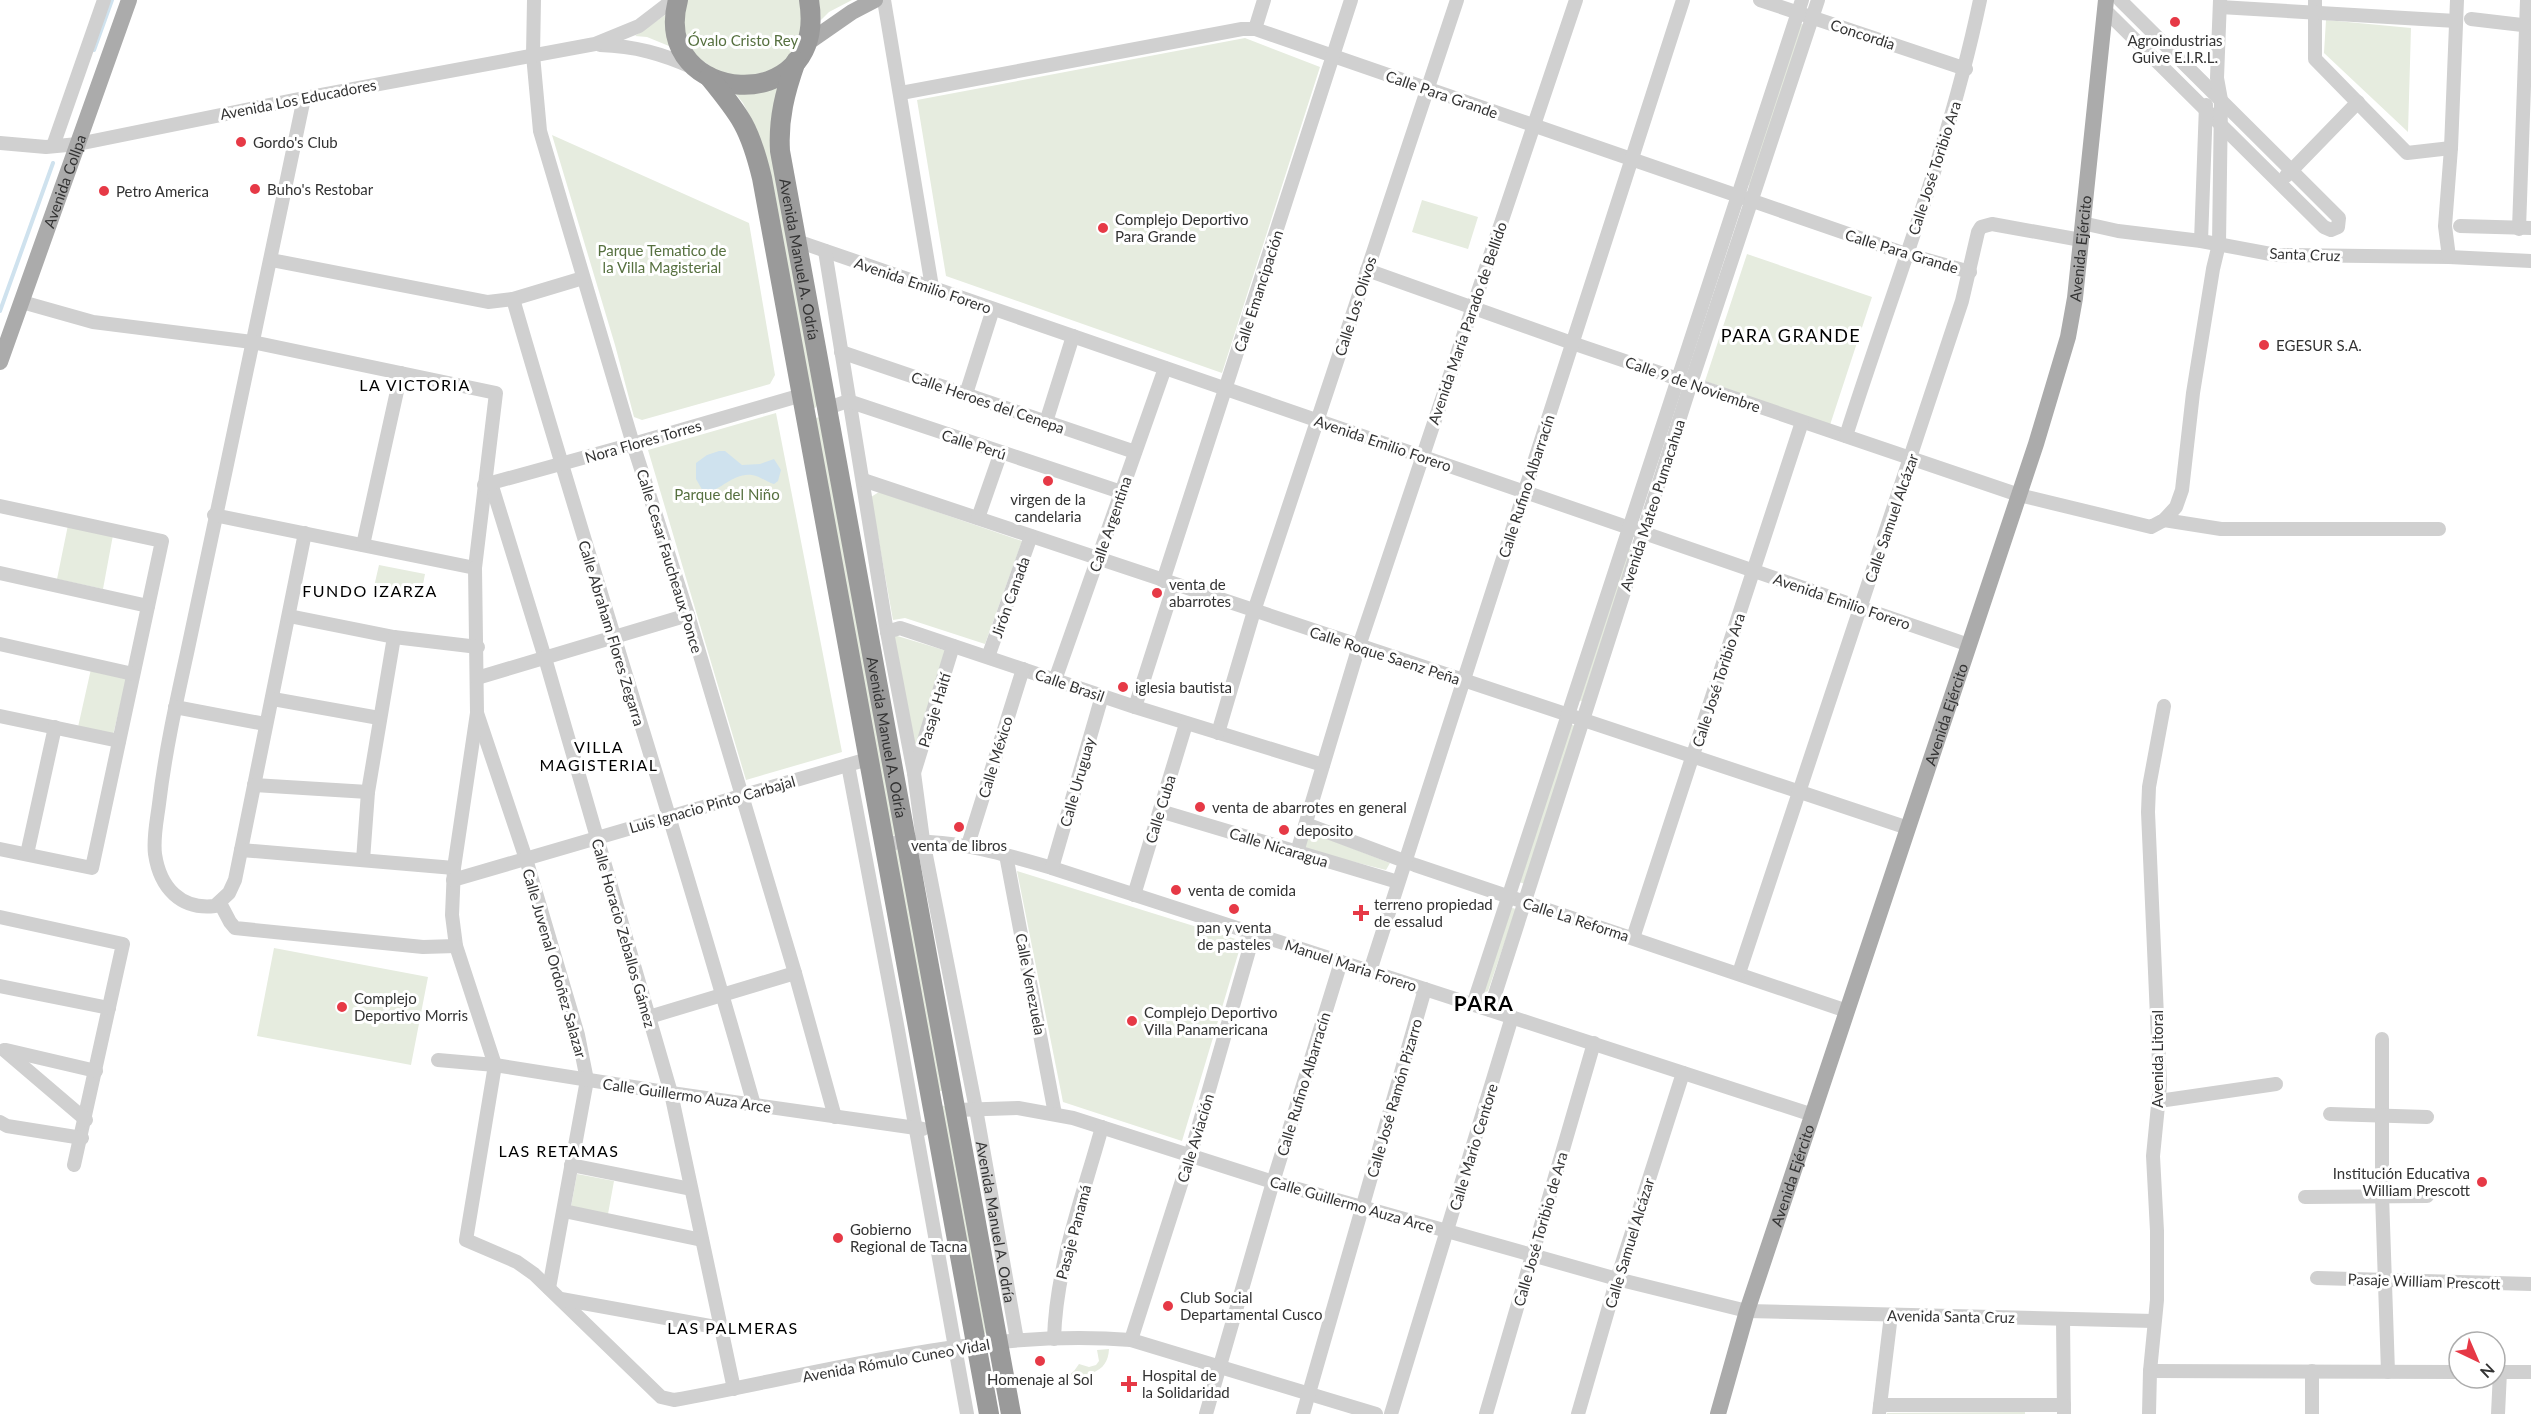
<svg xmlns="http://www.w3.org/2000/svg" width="2531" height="1414" font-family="Lato,sans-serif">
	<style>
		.green { fill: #e6ecdf }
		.water { fill: #cfe2ee }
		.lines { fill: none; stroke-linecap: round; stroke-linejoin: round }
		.stream { stroke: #cfe2ee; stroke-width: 4 }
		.minor { stroke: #d0d0d0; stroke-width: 14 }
		.major { stroke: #ababab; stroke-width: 16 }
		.highway { stroke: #9a9a9a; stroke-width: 20 }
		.poi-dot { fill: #e63946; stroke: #fff; stroke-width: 2 }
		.labels { text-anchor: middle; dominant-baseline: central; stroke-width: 6; stroke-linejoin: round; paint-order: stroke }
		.street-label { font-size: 15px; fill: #333; stroke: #fff }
		.park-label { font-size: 15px; fill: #56703f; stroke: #fff }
		.poi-label { font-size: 15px; fill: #333; stroke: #fff; text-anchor: start }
		.neighbourhood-label { font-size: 16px; letter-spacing: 1.5px; fill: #000; stroke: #fff }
		.quarter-label { font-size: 18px; letter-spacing: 1.5px; fill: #000; stroke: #fff }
		.district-label { font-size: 21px; font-weight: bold; letter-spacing: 1.5px; fill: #000; stroke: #fff }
	</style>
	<rect width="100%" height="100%" fill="#fff"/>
	<path class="green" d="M683,0h120l-3,42 -23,28 -48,9 -39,-27 -10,-35z
		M819,0h33l-23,12 -8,8z
		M668,13l-2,13 3,20 -22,-9 -12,-1z
		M2326,20l85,8 -3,104 -84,-79z
		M1799,23l5,2 -53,160 -7,-2z
		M1245,38l75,29 -98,306 -276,-97 -29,-176z
		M781,83l38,320 -4,5 -3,-1 -55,-276 -14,-28 -8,-10 16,1z
		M552,135l197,88 26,152 -5,9 -128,36 -8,-3 -19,-72z
		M1422,200l56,17 -10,32 -56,-17z
		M1747,254l125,43 -42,128 -125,-44z
		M776,413l66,339 -96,28 -98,-330z
		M821,417l75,419 -5,-1 -76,-417z
		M879,492l143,49 -37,103 -80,-26 -12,2 -22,-123z
		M68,525l45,10 -10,54 -46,-10z
		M1626,543l7,2 -49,157 -6,-2z
		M379,565l46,9 -5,26 -47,-9z
		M894,635l53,16 -31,109z
		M91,669l36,8 -14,58 -35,-8z
		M1570,724l5,2 -50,158 -6,-2z
		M1310,832l80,31 -4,7 -83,-21z
		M899,845l43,246h-5l-46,-238z
		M1017,871l225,70 -60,200 -119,-39z
		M1509,907l7,2 -28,82 -2,1 -6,-2z
		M274,948l154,29 -17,88 -154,-29z
		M941,1105l6,2 39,225 -1,2h-4z
		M577,1174l37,7 -6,33 -37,-7z
		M1109,1349c-1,26 -24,26 -44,29l9,-7 5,-7 10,3 7,-2 3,-4 -2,-11z
		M2025,1412v2h-138v-1z"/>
	<path class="water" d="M719,451h6l17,14 18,-1 14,-5 7,11 -3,11 -4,3c-8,-2 -14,-8 -22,-9 -20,-2 -29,15 -48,18l-8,-14v-16l11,-8z"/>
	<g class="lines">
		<path class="stream" d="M94,50l18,-50
			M0,311l53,-148"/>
		<g class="minor">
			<path d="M534,0l-1,55 7,76 93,313 55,171 107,358 40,144"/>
			<path d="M884,0l48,287"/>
			<path d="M1760,0l206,69"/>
			<path d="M2315,0v59l92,94 44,-5"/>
			<path d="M2220,7l236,14"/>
			<path d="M2105,10l219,217 7,3 7,-3 1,-9 -219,-218"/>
			<path d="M2471,19l60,7"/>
			<path d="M1255,29l9,-29"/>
			<path d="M600,45c35,1 63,9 94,23"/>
			<path d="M901,93l341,-64h13l651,225 64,18"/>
			<path d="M304,98c-38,185 -78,370 -117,555 -11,50 -22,100 -28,151 -2,16 -6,33 -4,50 5,34 26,56 60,52l14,-13 6,-13 70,-347"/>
			<path d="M0,143l46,4 32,-3 226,-46 291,-54 44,-18 34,-26"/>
			<path d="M53,146l51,-146"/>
			<path d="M2286,176l72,-74"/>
			<path d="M2082,223l36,8 83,10 75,14 173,2 82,4"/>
			<path d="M2460,226l71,2"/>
			<path d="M2519,229l8,-229"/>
			<path d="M797,241l1172,404"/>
			<path d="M2201,241l5,-136"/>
			<path id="s1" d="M825,251l62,381 27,141 9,67 53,269 41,231"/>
			<path d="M2449,257l-4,-31 6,-78 6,-148"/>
			<path d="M271,260l217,42 25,-3 70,-21"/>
			<path d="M1367,270l205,73 447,152 132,32 13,-7 12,-13 6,-17 11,-97 20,-124 6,-25 2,-144 -4,-22 3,-78"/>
			<path d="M513,299c78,270 165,536 241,806"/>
			<path d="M22,302l71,20 159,20 244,51 -21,175 -261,-53"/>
			<path d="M841,352l294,100"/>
			<path d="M966,394l27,-85"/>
			<path d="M828,408l20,-7 273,91"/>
			<path d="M1046,422l27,-86"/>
			<path d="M1846,436c46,-145 103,-287 134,-436"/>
			<path d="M863,480l1045,348"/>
			<path d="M491,483l54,175 126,435 63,296"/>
			<path d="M484,485l149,-41 169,-49"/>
			<path d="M0,506l162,35 -70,327 -92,-19"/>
			<path d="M978,518l23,-66"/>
			<path d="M2164,520l57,9h218"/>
			<path d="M363,545l38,-172"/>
			<path d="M475,568l2,145 49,146 52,176 9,45 -38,208"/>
			<path d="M0,573l148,33"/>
			<path d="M1163,581l188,-581"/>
			<path d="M289,616l105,21 84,10"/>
			<path d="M887,632l13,-4 235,79 188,58"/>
			<path d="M0,644l133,30"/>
			<path d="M988,657l43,-121"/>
			<path d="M477,678l211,-63"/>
			<path d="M1055,680l110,-312"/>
			<path d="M273,699l106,19"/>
			<path d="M175,707l90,17"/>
			<path d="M1135,707l39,-122"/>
			<path d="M477,713l-23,155 -2,47 4,31 39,119 -29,175 51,22 17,12 127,123 13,3c150,-27 302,-72 457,-60l245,74"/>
			<path d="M0,716l119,25"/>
			<path d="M1218,733l36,-122 203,-611"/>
			<path d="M848,765l50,265 69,384"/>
			<path d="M914,773l39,-127"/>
			<path d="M254,785l114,7"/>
			<path d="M1160,811l238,71"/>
			<path d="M1306,824l109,41 432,146"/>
			<path d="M884,844c60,-8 110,7 168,24l761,247"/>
			<path d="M968,845l55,-176"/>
			<path d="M241,850l213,18"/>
			<path d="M1297,852l62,-206 217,-646"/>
			<path d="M27,854l28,-127"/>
			<path d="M1006,855l49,259"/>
			<path d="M363,860l5,-68 26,-155"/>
			<path d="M1052,868l50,-172"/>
			<path d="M453,880l415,-121"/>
			<path d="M1134,895l52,-171"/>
			<path d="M220,903l10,19 5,6 188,19 33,-1"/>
			<path d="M0,917l123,27 -49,221"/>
			<path d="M1633,938l169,-516"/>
			<path d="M1370,971l313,-971"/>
			<path d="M1739,973l223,-672 16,-69 3,-5 11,-3 89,16"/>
			<path d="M0,986l109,22"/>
			<path d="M1473,1005l329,-1005"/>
			<path d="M1490,1010l201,-627 127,-383"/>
			<path d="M649,1017l146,-44"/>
			<path d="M2382,1039v156l6,177"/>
			<path d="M4,1050l82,70"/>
			<path d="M6,1050l90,21"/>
			<path d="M438,1060l57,5 176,28 252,36"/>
			<path d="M2159,1101l117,-17"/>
			<path d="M956,1110l62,-2 55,10 200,64 344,97 130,32 407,10"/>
			<path d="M2330,1114l97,3"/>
			<path d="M0,1122l7,4 75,12"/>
			<path d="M571,1165l120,24"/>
			<path d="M2305,1197l122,-1"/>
			<path d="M564,1211l138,29"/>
			<path d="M2317,1278l214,6"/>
			<path d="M561,1299l160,29"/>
			<path d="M2063,1319l1,94"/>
			<path d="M1054,1339c2,-73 29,-143 48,-212"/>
			<path d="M1131,1340l59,-184 64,-223"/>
			<path d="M2150,1371l309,1"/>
			<path d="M2495,1372h36"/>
			<path d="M1880,1405h184"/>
			<path d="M1206,1414l67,-232 68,-220"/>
			<path d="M1303,1414l122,-425"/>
			<path d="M1391,1414l121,-397"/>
			<path d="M1486,1414l108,-371"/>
			<path d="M1578,1414l39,-135 66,-206"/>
			<path d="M1879,1414l12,-99"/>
			<path d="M2149,1414l1,-43 7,-71v-69l-4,-75 7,-71 -12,-273 1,-25 15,-81"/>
			<path d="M2312,1414v-43"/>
			<path d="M2498,1414l2,-42"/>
		</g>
		<g class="major">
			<path d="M806,44l46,-32 23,-12"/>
			<path id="s2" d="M0,362l129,-362"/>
			<path id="s3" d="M1718,1414l29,-103 289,-867 32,-107 7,-39 31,-298"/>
		</g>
		<g class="highway">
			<path d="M678,0c-29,105 151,121 131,0"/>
			<path id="s4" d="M796,61c-11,31 -18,58 -16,90l231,1263"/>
			<path d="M709,77c32,39 41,51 53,101l227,1236"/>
		</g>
	</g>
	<g class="poi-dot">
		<circle cx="2175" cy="22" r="6"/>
		<circle cx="241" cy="142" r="6"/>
		<circle cx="255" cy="189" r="6"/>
		<circle cx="104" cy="191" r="6"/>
		<circle cx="1103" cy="228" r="6"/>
		<circle cx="2264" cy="345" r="6"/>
		<circle cx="1048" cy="481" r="6"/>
		<circle cx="1157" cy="593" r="6"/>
		<circle cx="1123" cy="687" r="6"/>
		<circle cx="1200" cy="807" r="6"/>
		<circle cx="959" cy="827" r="6"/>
		<circle cx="1284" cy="830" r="6"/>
		<circle cx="1176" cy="890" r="6"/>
		<circle cx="1234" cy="909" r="6"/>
		<path d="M1358 904h6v6h6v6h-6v6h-6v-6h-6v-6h6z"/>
		<circle cx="342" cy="1007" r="6"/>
		<circle cx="1132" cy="1021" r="6"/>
		<circle cx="2482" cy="1182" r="6"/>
		<circle cx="838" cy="1238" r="6"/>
		<circle cx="1168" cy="1306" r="6"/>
		<circle cx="1040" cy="1361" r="6"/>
		<path d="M1126 1375h6v6h6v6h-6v6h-6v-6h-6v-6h6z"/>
	</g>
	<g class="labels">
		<g class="street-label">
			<text transform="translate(1863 34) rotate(18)">Concordia</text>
			<text transform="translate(1442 94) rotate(19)">Calle Para Grande</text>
			<text transform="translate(298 99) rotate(-11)">Avenida Los Educadores</text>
			<text transform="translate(1934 168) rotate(-72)">Calle José Toribio Ara</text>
			<text stroke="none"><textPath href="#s2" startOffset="192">Avenida Collpa</textPath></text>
			<text stroke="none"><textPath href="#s3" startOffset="1222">Avenida Ejército</textPath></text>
			<text transform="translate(1902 251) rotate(17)">Calle Para Grande</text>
			<text transform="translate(2305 254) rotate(2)">Santa Cruz</text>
			<text stroke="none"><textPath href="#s4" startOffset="202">Avenida Manuel A. Odría</textPath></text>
			<text transform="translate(923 285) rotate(19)">Avenida Emilio Forero</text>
			<text transform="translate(1258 291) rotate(-72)">Calle Emancipación</text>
			<text transform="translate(1355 306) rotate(-72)">Calle Los Olivos</text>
			<text transform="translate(1467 323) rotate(-71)">Avenida María Parado de Bellido</text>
			<text transform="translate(1693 384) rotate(19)">Calle 9 de Noviembre</text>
			<text transform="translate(988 402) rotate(19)">Calle Heroes del Cenepa</text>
			<text transform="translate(643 441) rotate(-16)">Nora Flores Torres</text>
			<text transform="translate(1383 443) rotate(19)">Avenida Emilio Forero</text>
			<text transform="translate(974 444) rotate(18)">Calle Perú</text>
			<text transform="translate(1526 486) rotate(-72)">Calle Rufino Albarracín</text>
			<text transform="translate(1652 505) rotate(-72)">Avenida Mateo Pumacahua</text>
			<text transform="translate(1891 518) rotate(-71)">Calle Samuel Alcázar</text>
			<text transform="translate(1110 524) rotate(-71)">Calle Argentina</text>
			<text transform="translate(670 561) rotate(73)">Calle Cesar Faucheaux Ponce</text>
			<text transform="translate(1010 597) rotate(-70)">Jirón Canada</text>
			<text transform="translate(1842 601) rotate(19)">Avenida Emilio Forero</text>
			<text transform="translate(612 633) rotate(73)">Calle Abraham Flores Zegarra</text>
			<text transform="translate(1385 655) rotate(18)">Calle Roque Saenz Peña</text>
			<text transform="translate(1718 680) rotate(-72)">Calle José Toribio Ara</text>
			<text transform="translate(1070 685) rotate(19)">Calle Brasil</text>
			<text transform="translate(934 710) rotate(-73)">Pasaje Haití</text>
			<text stroke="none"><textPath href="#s3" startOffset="736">Avenida Ejército</textPath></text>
			<text stroke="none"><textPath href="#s4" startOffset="688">Avenida Manuel A. Odría</textPath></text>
			<text transform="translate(995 757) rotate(-73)">Calle México</text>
			<text transform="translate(1077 782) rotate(-74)">Calle Uruguay</text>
			<text transform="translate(712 804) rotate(-16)">Luis Ignacio Pinto Carbajal</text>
			<text transform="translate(1160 809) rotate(-73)">Calle Cuba</text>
			<text transform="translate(1279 847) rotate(17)">Calle Nicaragua</text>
			<text transform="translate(1576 919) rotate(18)">Calle La Reforma</text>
			<text transform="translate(624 933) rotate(74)">Calle Horacio Zeballos Gámez</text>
			<text transform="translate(555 963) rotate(74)">Calle Juvenal Ordoñez Salazar</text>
			<text transform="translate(1351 965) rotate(18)">Manuel Maria Forero</text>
			<text transform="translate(1031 984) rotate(79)">Calle Venezuela</text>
			<text transform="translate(2157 1059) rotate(-90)">Avenida Litoral</text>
			<text transform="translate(1303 1084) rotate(-73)">Calle Rufino Albarracín</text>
			<text transform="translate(687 1095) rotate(8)">Calle Guillermo Auza Arce</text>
			<text transform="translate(1394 1098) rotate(-74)">Calle José Ramón Pizarro</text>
			<text transform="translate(1195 1138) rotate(-73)">Calle Aviación</text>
			<text transform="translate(1473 1147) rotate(-73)">Calle Mario Centore</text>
			<text stroke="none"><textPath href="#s3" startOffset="250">Avenida Ejército</textPath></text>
			<text transform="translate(1352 1204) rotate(16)">Calle Guillermo Auza Arce</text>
			<text stroke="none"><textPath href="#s1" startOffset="986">Avenida Manuel A. Odría</textPath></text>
			<text transform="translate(1540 1229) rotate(-74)">Calle José Toribio de Ara</text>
			<text transform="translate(1073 1232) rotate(-75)">Pasaje Panamá</text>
			<text transform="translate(1629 1243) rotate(-73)">Calle Samuel Alcázar</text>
			<text transform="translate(2424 1281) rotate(2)">Pasaje William Prescott</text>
			<text transform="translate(1951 1316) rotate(1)">Avenida Santa Cruz</text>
			<text transform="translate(896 1360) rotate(-10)">Avenida Rómulo Cuneo Vidal</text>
		</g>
		<g class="park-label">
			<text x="743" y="40">Óvalo Cristo Rey</text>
			<text x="662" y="250">Parque Tematico de<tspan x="662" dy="17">la Villa Magisterial</tspan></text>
			<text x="727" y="494">Parque del Niño</text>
		</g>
		<g class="poi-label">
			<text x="2175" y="40" text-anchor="middle">Agroindustrias<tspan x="2175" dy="17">Guive E.I.R.L.</tspan></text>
			<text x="253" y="142">Gordo's Club</text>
			<text x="267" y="189">Buho's Restobar</text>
			<text x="116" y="191">Petro America</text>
			<text x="1115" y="219">Complejo Deportivo<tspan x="1115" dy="17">Para Grande</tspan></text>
			<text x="2276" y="345">EGESUR S.A.</text>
			<text x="1048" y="499" text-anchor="middle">virgen de la<tspan x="1048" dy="17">candelaria</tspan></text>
			<text x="1169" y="584">venta de<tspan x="1169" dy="17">abarrotes</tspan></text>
			<text x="1135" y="687">iglesia bautista</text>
			<text x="1212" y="807">venta de abarrotes en general</text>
			<text x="1296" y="830">deposito</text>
			<text x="959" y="845" text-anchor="middle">venta de libros</text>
			<text x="1188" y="890">venta de comida</text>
			<text x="1374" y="904">terreno propiedad<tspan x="1374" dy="17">de essalud</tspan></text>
			<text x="1234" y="927" text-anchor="middle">pan y venta<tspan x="1234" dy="17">de pasteles</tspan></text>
			<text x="354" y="998">Complejo<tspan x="354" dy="17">Deportivo Morris</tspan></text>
			<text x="1144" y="1012">Complejo Deportivo<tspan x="1144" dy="17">Villa Panamericana</tspan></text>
			<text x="2470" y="1173" text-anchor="end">Institución Educativa<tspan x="2470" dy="17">William Prescott</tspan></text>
			<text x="850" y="1229">Gobierno<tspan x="850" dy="17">Regional de Tacna</tspan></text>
			<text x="1180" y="1297">Club Social<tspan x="1180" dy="17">Departamental Cusco</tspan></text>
			<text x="1142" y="1375">Hospital de<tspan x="1142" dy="17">la Solidaridad</tspan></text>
			<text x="1040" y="1379" text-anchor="middle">Homenaje al Sol</text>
		</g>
		<g class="neighbourhood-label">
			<text x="415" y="384">LA VICTORIA</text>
			<text x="370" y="590">FUNDO IZARZA</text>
			<text x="599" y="746">VILLA<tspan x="599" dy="18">MAGISTERIAL</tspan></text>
			<text x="559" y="1150">LAS RETAMAS</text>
			<text x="733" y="1327">LAS PALMERAS</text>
		</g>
		<g class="quarter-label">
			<text x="1791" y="335">PARA GRANDE</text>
		</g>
		<g class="district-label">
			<text x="1484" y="1002">PARA</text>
		</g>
	</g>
	<g transform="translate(2477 1360) rotate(136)"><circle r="28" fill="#ffffff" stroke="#adadad" stroke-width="1.5"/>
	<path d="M0-4.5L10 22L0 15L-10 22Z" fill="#e63946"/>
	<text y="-9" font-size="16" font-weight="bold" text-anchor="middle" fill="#333333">N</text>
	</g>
</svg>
